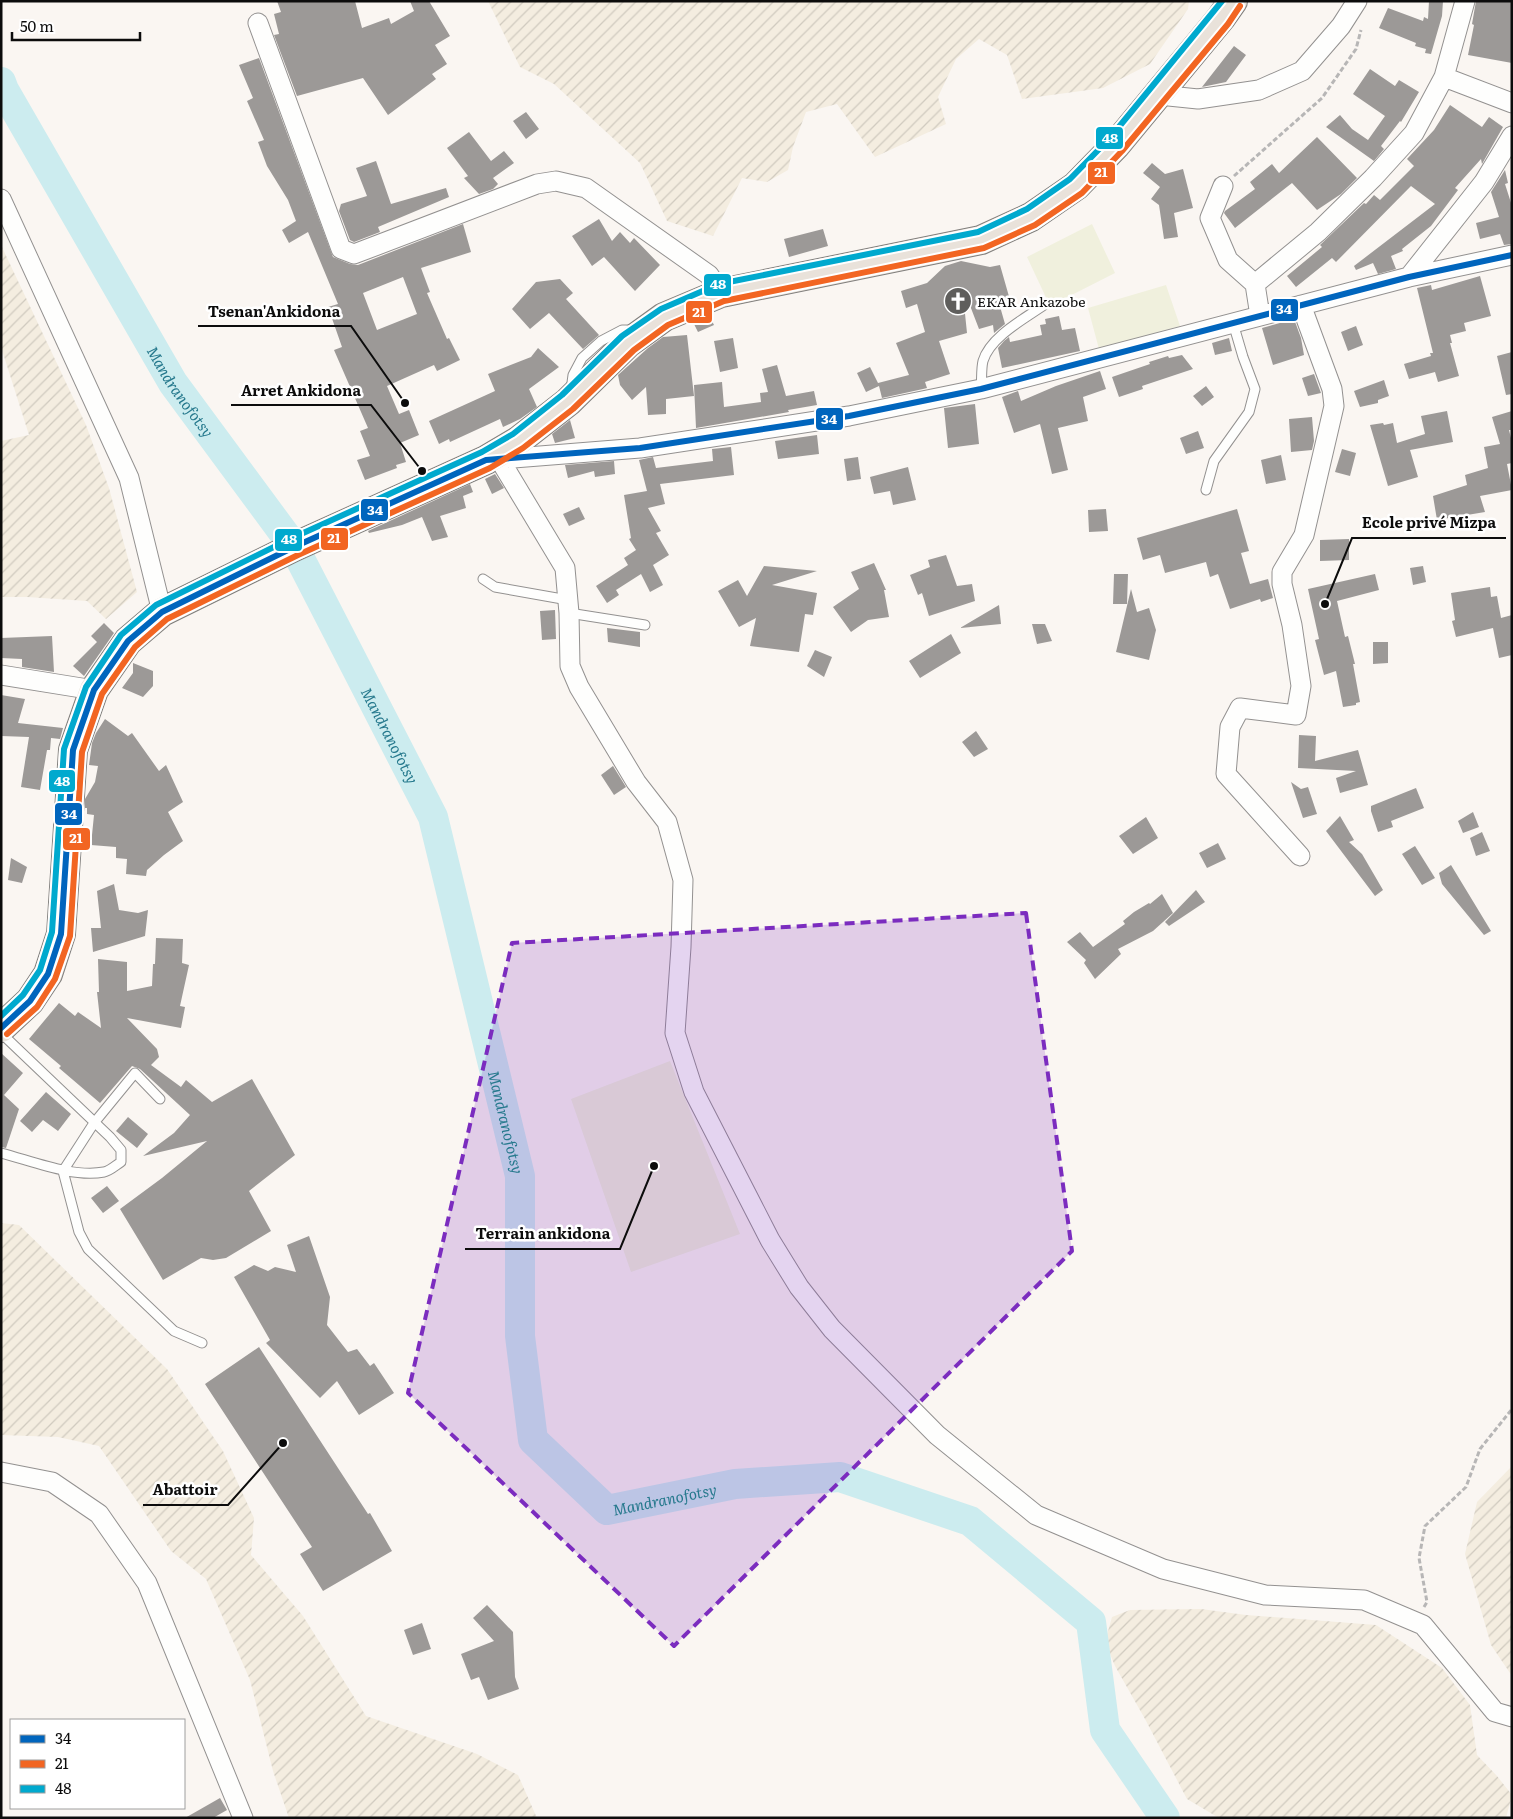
<svg xmlns="http://www.w3.org/2000/svg" width="1513" height="1819" font-family="Literata,serif">
	<style>
		.farmland { fill: url(#farmland-furrows) }
		.pitch { fill: #f0f0dd }
		.lines { fill: none; stroke-linecap: round; stroke-linejoin: round }
		.river { stroke: #ccecef; stroke-width: 30 }
		.building { fill: #9c9997; fill-rule: evenodd }
		.lane-casing { stroke: #939190; stroke-width: 11 }
		.street-casing { stroke: #939190; stroke-width: 21 }
		.primary-casing { stroke: #807f7d; stroke-width: 30 }
		.path { stroke: #b7b6b6; stroke-width: 3; stroke-dasharray: 5 2.5; stroke-linecap: butt }
		.lane { stroke: #fefefd; stroke-width: 9 }
		.street { stroke: #fefefd; stroke-width: 19 }
		.primary { stroke: #e9e2da; stroke-width: 28 }
		.bus-1-casing { stroke: #fff; stroke-width: 10 }
		.bus-2-casing { stroke: #fff; stroke-width: 10 }
		.bus-3-casing { stroke: #fff; stroke-width: 10 }
		.bus-1 { stroke: #0065bd; stroke-width: 6 }
		.bus-2 { stroke: #f26522; stroke-width: 6 }
		.bus-3 { stroke: #00a9ce; stroke-width: 6 }
		.marked { fill: #7b2cbf; fill-opacity: 0.2; stroke: #7b2cbf; stroke-width: 4; stroke-dasharray: 10 6; stroke-linejoin: round }
		.labels { text-anchor: middle; dominant-baseline: central; stroke-width: 5; stroke-linejoin: round; paint-order: stroke }
		.poi-label { font-size: 14px; fill: #0c0c0c; stroke: #fff; text-anchor: start }
		.water-label { font-size: 15px; font-style: italic; fill: #26798d; stroke: #fff }
		.leader { fill: none; stroke: #0c0c0c; stroke-width: 2 }
		.callout-dot { fill: #0c0c0c; stroke: #fff; stroke-width: 2 }
		.callout-label { font-size: 15px; text-anchor: middle; font-weight: bold; fill: #0c0c0c; stroke: #fff; stroke-width: 5; stroke-linejoin: round; paint-order: stroke }
		.line-badge { stroke: #fff; stroke-width: 2 }
		.badge-label { font-size: 14px; text-anchor: middle; font-weight: bold; fill: #fff }
	</style>
	<defs>
		<pattern id="farmland-furrows" width="10" height="10" patternUnits="userSpaceOnUse" patternTransform="scale(1.25)"><rect width="10" height="10" fill="#f4ede0"/><path d="M-1 1l2-2M0 10L10 0M9 11l2-2" fill="none" stroke="#d0cabf"/></pattern>
	</defs>
	<rect width="100%" height="100%" fill="#faf6f2"/>
	<path class="farmland" d="M488,1h701l-1,8 -38,55 -47,24 -81,11 -15,-44 -28,-16 -23,20 -18,38 8,27 -71,33 -38,-53 -31,8 -13,35 -5,23 -21,12 -25,-4 -29,58 -46,-15 -27,-58 -86,-79 -34,-17z
		M1,245l85,180 23,63 28,104 -31,27 -19,-18 -60,-4h-26v-156l28,-6 -28,-88z
		M1,1223l18,2 148,144 56,82 31,67 -3,37 52,61 63,100 111,38 41,21 19,43h-248l-16,-47 -23,-91 -44,-101 -35,-28 -72,-105 -41,-9 -57,-2z
		M1512,1466v210l-21,-31 -26,-91 12,-52z
		M1201,1609l45,6 130,10 66,43 28,37 7,50 20,21 15,19 -6,23h-287l-32,-19 -42,-80 -30,-53 -10,-24 7,-25 18,-7z"/>
	<path class="pitch" d="M1092,224l23,49 -65,33 -23,-49z
		M1166,285l14,41 -81,23 -11,-41z
		M670,1061l70,173 -109,38 -60,-173z"/>
	<g class="lines">
		<path class="river" id="s1" d="M1,82l3,8 169,293 121,164 139,270 87,359v160l13,104 74,70 128,-26 105,-7 130,44 121,101 14,108 60,88"/>
	</g>
	<path class="building" d="M277,1h78l7,27 27,-10 2,6 23,-13 -4,-10h19l21,35 -15,9 12,19 -15,10 4,5 -48,36 -25,-37 -66,18 -23,-61 5,-1 -5,-20 7,-2z
		M1429,1h14l-1,15 -11,38 -6,-1 1,-4 -11,-3 1,-3 -37,-15 9,-20 35,13 1,-4 4,2z
		M1476,1h36v62l-44,-8 6,-30 -2,-1z
		M1234,46l12,9 -20,27 -24,5z
		M259,58l74,199 17,7 8,1 105,-41 8,28 -50,16 9,24 -3,1 20,46 2,-1 11,22 -23,11 -3,-6 -47,21 12,28 10,-4 10,25 -19,8 6,19 -10,3 1,3 -32,12 -8,-20 13,-4 -10,-25 8,-3 -34,-78 8,-3 -14,-40 10,-3 -30,-72 -19,11 -7,-13 14,-9 -8,-21 -21,-34 -9,-24 6,-2 -17,-39 6,-3 -14,-33zM403,277l14,37 -40,16 -14,-37z
		M1370,69l25,17 4,-6 20,12 -18,30 -1,-1 -19,25 3,3 -10,12 -48,-34 14,-12 12,14 16,11 17,-24 -32,-22z
		M1450,105l32,22 7,-10 14,10 -21,37 -1,-5 -26,29 3,2 -27,36 -29,23 1,2 -12,5 5,13 -18,5 -5,-11 -17,7 -2,-4 81,-62 -24,-18 -75,76 -4,-4 -36,29 -9,-11 35,-29 -2,-2 44,-42 2,1 8,-9 6,5 34,-34 -7,-7 27,-29z
		M526,112l13,17 -13,10 -13,-18z
		M469,132l22,29 13,-10 10,12 -21,15 5,6 -5,5 -14,5 -15,-16 4,-2 -21,-28z
		M1317,137l40,41 -16,16 -24,16 -25,-27 -57,45 -11,-15 1,-2 30,-22 -5,-7 22,-18 7,9z
		M376,161l15,43 55,-16 3,9 -71,30 2,5 -26,10 -4,-2 -11,-29 2,-7 26,-8 -11,-28z
		M1152,163l13,11 18,-5 10,39 -19,5 4,24 -14,2 -5,-34 -8,-6 9,-12 -17,-14z
		M1505,170l3,13 -3,1 7,22v38l-8,1 -4,-11 -20,5 -4,-16 23,-6 -8,-25z
		M599,219l13,22 8,-9 10,11 4,-5 26,27 -25,26 -31,-34 -12,9 -20,-30z
		M823,229l5,17 -39,11 -5,-18z
		M961,261l29,6 10,-2 10,35 -11,3 6,21 -11,9 -1,-8 -14,4 -10,-26 -5,1 3,29 -28,8 11,33 -25,8 2,6 -4,1 -41,9 -3,-12 -13,6 -9,-19 13,-6 8,16 31,-8 -13,-32 29,-11 -8,-28 -11,4 -5,-17 26,-8 18,-17z
		M1480,276l11,40 -27,7 2,8 -16,4 2,8h-2l9,33 -21,6 -3,-10 -26,7 -5,-15 27,-8 -1,-3h3l-16,-65 14,-3 1,5z
		M560,279l13,14 -7,6 33,36 -16,14 -34,-36 -19,16 -18,-20 24,-27z
		M709,315l5,10 -16,7 -5,-10z
		M1059,316l3,14 13,-2 5,23 -78,17 -4,-20 6,-7 5,-4 1,5 32,-7 -2,-10 6,-1 -1,-5z
		M1294,319l7,19 3,17 -31,10 -11,-37z
		M1356,326l7,19 -15,6 -7,-19z
		M687,335l7,61 -28,3v15l-18,1 -2,-28 -14,13 -12,-15 -2,-10 30,-27 15,-11z
		M733,338l5,30 -18,4 -6,-31z
		M1229,338l3,13 -17,4 -3,-12z
		M538,348l21,19 -30,22 8,18 -17,12 -17,8 -3,-8 -50,23 -1,-3 -10,5 -10,-23 66,-30 -7,-17 43,-17z
		M1512,352v42l-6,1 -9,-39z
		M1182,355l11,14 -51,17 1,3 -24,8 -7,-20 38,-13 -1,-2 19,-6 1,2z
		M777,365l9,31 28,-5 3,14 -29,5 1,2 -93,16 -2,-43 28,-3 2,25 37,-5 -1,-9 8,-1 -6,-23z
		M1100,371l6,18 -23,8 5,24 -30,7 10,42 -16,4 -12,-50 -26,9 -12,-36 16,-6 3,10 35,-15z
		M1314,374l7,19 -13,3 -6,-18z
		M1384,380l5,16 -11,4v3l-18,4 -6,-16z
		M1206,386l8,11 -12,9 -9,-10z
		M975,404l4,40 -31,4 -4,-40z
		M1447,411l6,31 -43,8 8,27 -30,9 -18,-61 13,-2 1,2 9,-2 4,20 28,-9 -4,-18z
		M1512,411v19h-3l3,12v21l-5,1 5,26 -32,6 5,16 -48,8 -4,-24 34,-11 -2,-10 23,-7 -4,-21 16,-3 -8,-27z
		M1312,417l2,24 -2,9 -21,2 -2,-33z
		M570,420l5,18 -20,5 -3,-9z
		M1198,431l6,17 -18,6 -6,-16z
		M817,435l2,19 -41,5 -3,-18z
		M731,447l3,28 -74,9 5,20 -17,4 13,23 -5,2 13,22 -16,10 10,20 -13,7 -9,-18 -25,16 3,5 -12,8 -11,-17 32,-21 -4,-7 12,-8 -7,-11 2,-1 -7,-43 23,-4 -8,-31 14,-3 3,11 57,-7 -1,-12z
		M1342,449l14,4 -6,23 -15,-4z
		M1281,455l5,25 -20,4 -5,-24z
		M858,457l3,22 -14,2 -3,-22z
		M614,461l1,13 -20,3 -1,-6 -26,7 -3,-13z
		M908,467l8,33 -23,5 -3,-14 -16,3 -4,-17z
		M495,474l9,14 -12,6 -7,-15z
		M470,484l3,8 -10,4 3,12 -26,8 8,21 -16,4 -10,-24 -20,8 -33,8 -1,-2z
		M579,507l6,12 -16,7 -6,-12z
		M1106,509l2,22 -19,1 -1,-22z
		M1237,509l12,42 -8,2 9,31 18,-5 5,19 -12,4 -1,-3 -30,10 -12,-35 -8,3 -4,-15 -41,11 -5,-18 -17,5 -6,-22z
		M1349,539v21l-29,1v-21z
		M946,555l11,31 15,-2 3,17 -46,15 -7,-23 -4,2 -8,-20 20,-8 -2,-7z
		M874,563l12,27h-2l5,27 -21,3 -17,12 -18,-25 26,-18 -8,-17z
		M764,566l53,5 -45,14 45,8 -4,22 -8,-1 -6,38 -49,-6 6,-28 -17,9 -21,-36 20,-11 9,16z
		M1423,566l3,16 -13,3 -3,-17z
		M1114,574h14l-1,30h-14z
		M1375,574l4,16 -42,11 8,36 3,-1 7,28h-2l7,38 -4,1v2l-13,2 -7,-36 -12,4 -9,-35 4,-1 -11,-50z
		M1490,587l1,10 6,-1 4,22 11,-3v40l-13,3 -6,-30 -37,9 -4,-16 3,-1 -4,-27z
		M1131,589l6,23 12,-4 7,22 -7,30 -33,-8z
		M999,605l2,19 -41,4z
		M555,610l1,29 -14,1 -2,-29z
		M104,623l10,10 -30,43 -11,-10 24,-24 -6,-6z
		M1032,624h13l7,17 -15,3z
		M607,628l33,4v15l-32,-5z
		M951,634l10,19 -41,25 -11,-17z
		M52,636l2,36 -32,-5v-8l-21,-1v-20z
		M1373,642h15v21l-15,1z
		M815,650l17,7 -8,20 -17,-11z
		M133,663l20,8v15l-10,11 -21,-9 11,-15z
		M1,695l24,4 -7,24 45,5 -3,11 -9,-1 -1,12h-3l-7,40 -19,-3 8,-50 -28,-1z
		M105,719l23,17 4,-3 27,38 7,-6 17,37 -15,10 15,29 -19,14 -17,15 -1,6 -20,-2 1,-15 -11,-1v-11l-25,-2 3,-30 -7,-1v-6h-2v-9l10,-17 3,-16 -9,-1 3,-22 4,-10z
		M976,731l12,18 -14,8 -12,-15z
		M1299,735l17,1 -1,25 43,-11 10,35 -28,8 -4,-15 20,-7 -58,-3z
		M613,766l13,21 -12,8 -13,-20z
		M1291,782l10,7 7,-2 9,27 -14,4z
		M1416,788l8,20 -33,13 2,6 -15,5 -7,-21v-5z
		M1473,812l6,15 -16,6 -5,-12z
		M1340,816l14,24 -5,2 13,12 21,36 -8,6 -49,-65z
		M1146,817l12,21 -25,16 -14,-18z
		M1482,832l8,19 -14,5 -6,-18z
		M1218,843l8,16 -19,9 -8,-15z
		M1415,846l20,32 -13,7 -20,-31z
		M11,858l16,9 -5,16 -14,-3z
		M1451,865l40,66 -7,4 -42,-51 -3,-11z
		M114,884l5,26 19,3 10,-3 -3,26 -52,16 -2,-24h10l-4,-37z
		M1196,890l9,12 -36,24 -4,-4z
		M1162,894l11,19 -20,18 -35,18 3,5 -26,25 -11,-16 2,-3 -19,-18 13,-10 13,15 32,-23 -2,-3 11,-9 15,-9 1,1z
		M156,938l27,1 -1,24 7,2 -9,41 5,1 -4,21 -54,-10 30,31 2,8 -8,8 30,22 5,-7 26,22 40,-23 43,76 -46,36 22,40 -45,27 -13,2 -12,-2 -38,22 -43,-71 42,-31 45,-37 -64,15 31,-23 16,-18 -50,-46 -8,-3 -32,37 -41,-35 2,-2 -32,-27 30,-36 16,13 3,-4 23,16 -4,-36h2l-1,-33 29,3v29l25,-5 1,-22h2z
		M1,1053l22,20 -19,22 15,14 -13,39 -5,-1z
		M46,1092l25,22 -13,17 -15,-11 -11,12 -12,-11z
		M128,1117l20,17 -11,14 -21,-17z
		M107,1186l12,15 -16,12 -12,-15z
		M309,1236l21,61 -3,28 21,27 9,-3 13,17 4,-3 20,30 -35,22 -22,-34 -17,17 -54,-55 4,-3 -36,-63 20,-12 14,6 7,-4 21,5 -9,-27z
		M259,1347l109,167 2,-1 22,38 -69,40 -23,-37 12,-7 -107,-163z
		M487,1605l26,27 2,45 4,12 -31,11 -9,-23 -8,3 -10,-26 33,-13 -21,-23z
		M422,1623l9,26 -18,6 -9,-25z
		M220,1798l7,12 -14,8h-28z"/>
	<g class="lines">
		<g class="lane-casing">
			<path id="lane" d="M981,389c1,-9 0,-20 2,-28 7,-24 41,-42 61,-56
				M571,390l2,-15 9,-17 19,-17 21,-11h11
				M1206,490l8,-29 35,-49 6,-23 -12,-32 -10,-34
				M483,579l12,8 73,13
				M569,613l76,12
				M1,1033l109,104 11,13v12c-5,3 -11,9 -17,10 -31,6 -72,-11 -103,-19
				M160,1099l-25,-26 -41,50 -31,48 16,61 9,17 86,82 28,12"/>
		</g>
		<g class="street-casing">
			<path id="street" d="M258,23l83,226 13,5 183,-70 19,-3 30,7 123,87 12,18
				M1444,77l21,-76
				M1159,95l39,4 61,-9 43,-19 39,-45 16,-25
				M1223,186l-13,32 18,42 27,24 5,32
				M1,199l128,279 33,134
				M1409,277l75,-95 28,-46
				M1255,284l63,-52 55,-54 41,-45 30,-56 68,26
				M489,460l151,-12 209,-32 132,-27 428,-112 103,-22
				M500,460l65,108 4,45 1,53 9,21 57,95 31,40 16,58 -2,67 -6,86 19,59 76,148 29,47 33,42 105,106 99,80 127,54 102,26 99,5 59,25 72,87 17,5
				M1,675l93,15
				M1300,856l-74,-82 4,-47 10,-19 56,7 5,-29 -9,-61 -10,-41v-12l22,-37 30,-129 -2,-17 -31,-84
				M1,1472l51,10 47,32 48,69 96,235"/>
		</g>
		<g class="primary-casing">
			<path id="primary" d="M1,1028l29,-27 18,-27 13,-40 12,-184 21,-60 34,-49 34,-29 132,-65 192,-87 32,-19 50,-39 60,-59 36,-26 57,-24 260,-53 50,-23 45,-31 40,-41 105,-127 12,-17"/>
		</g>
		<path class="path" d="M1234,176l88,-78 34,-49 5,-19
			M1424,1607l3,-5 -8,-44 6,-32 41,-39 14,-38 32,-40"/>
		<use href="#lane" class="lane"/>
		<use href="#street" class="street"/>
		<use href="#primary" class="primary"/>
		<g class="bus-1-casing">
			<path id="bus-1" d="M1,1028l29,-27 18,-27 13,-40 12,-184 21,-60 34,-49 34,-29 132,-65 192,-87 154,-12 209,-32 132,-27 428,-112 103,-22"/>
		</g>
		<g class="bus-2-casing">
			<path id="bus-2" d="M7,1034l30,-27 18,-28 15,-43 12,-184 20,-58 33,-47 32,-28 131,-64 192,-87 33,-20 50,-39 61,-59 34,-25 56,-24 260,-53 51,-23 47,-32 40,-42 106,-127 12,-18"/>
		</g>
		<g class="bus-3-casing">
			<path id="bus-3" d="M1,1016l22,-21 17,-25 12,-38 12,-183 22,-62 35,-52 35,-30 134,-66 192,-87 31,-18 49,-39 60,-59 39,-27 58,-25 259,-52 49,-23 43,-30 39,-40 113,-138"/>
		</g>
		<use href="#bus-1" class="bus-1"/>
		<use href="#bus-2" class="bus-2"/>
		<use href="#bus-3" class="bus-3"/>
	</g>
	<path class="marked" d="M1026,913l46,338 -398,395 -266,-253 104,-450z"/>
	<defs>
		<g id="church-disc" transform="scale(1.4375)"><circle r="9.5" fill="#5f5e5c" stroke="#fff"/><path d="M-1.2-6h2.4v3.5h3.3v2.4h-3.3V6h-2.4V-.1h-3.3v-2.4h3.3Z" fill="#fff"/></g>
	</defs>
	<g fill-rule="evenodd">
		<use href="#church-disc" x="958" y="301"/>
	</g>
	<g class="labels">
		<g class="poi-label">
			<text x="977" y="301">EKAR Ankazobe</text>
		</g>
		<g class="water-label">
			<text stroke="none"><textPath href="#s1" startOffset="358">Mandranofotsy</textPath></text>
			<text stroke="none"><textPath href="#s1" startOffset="762">Mandranofotsy</textPath></text>
			<text stroke="none"><textPath href="#s1" startOffset="1168">Mandranofotsy</textPath></text>
			<text stroke="none"><textPath href="#s1" startOffset="1649">Mandranofotsy</textPath></text>
		</g>
	</g>
	<path class="leader" d="M405 403L351 326H198M422 471L371 405H231M1325 604L1352 538H1506M654 1166L620 1249H465M283 1443L228 1505H143"/>
	<g class="callout-dot">
		<circle cx="405" cy="403" r="5"/>
		<circle cx="422" cy="471" r="5"/>
		<circle cx="1325" cy="604" r="5"/>
		<circle cx="654" cy="1166" r="5"/>
		<circle cx="283" cy="1443" r="5"/>
	</g>
	<g class="callout-label">
		<text x="274" y="317">Tsenan'Ankidona</text>
		<text x="301" y="396">Arret Ankidona</text>
		<text x="1429" y="528">Ecole privé Mizpa</text>
		<text x="543" y="1239">Terrain ankidona</text>
		<text x="185" y="1495">Abattoir</text>
	</g>
	<g class="line-badge">
		<rect x="1095" y="126" width="29" height="24" rx="5" fill="#00a9ce"/>
		<rect x="1087" y="161" width="29" height="24" rx="5" fill="#f26522"/>
		<rect x="703" y="273" width="29" height="24" rx="5" fill="#00a9ce"/>
		<rect x="1270" y="298" width="29" height="24" rx="5" fill="#0065bd"/>
		<rect x="685" y="300" width="28" height="24" rx="5" fill="#f26522"/>
		<rect x="815" y="407" width="29" height="24" rx="5" fill="#0065bd"/>
		<rect x="360" y="498" width="29" height="24" rx="5" fill="#0065bd"/>
		<rect x="320" y="527" width="29" height="24" rx="5" fill="#f26522"/>
		<rect x="274" y="528" width="29" height="24" rx="5" fill="#00a9ce"/>
		<rect x="48" y="769" width="28" height="24" rx="5" fill="#00a9ce"/>
		<rect x="54" y="802" width="29" height="24" rx="5" fill="#0065bd"/>
		<rect x="62" y="827" width="29" height="24" rx="5" fill="#f26522"/>
	</g>
	<g class="badge-label">
		<text x="1110" y="143">48</text>
		<text x="1101" y="177">21</text>
		<text x="718" y="289">48</text>
		<text x="1284" y="314">34</text>
		<text x="699" y="317">21</text>
		<text x="829" y="424">34</text>
		<text x="375" y="515">34</text>
		<text x="334" y="543">21</text>
		<text x="289" y="544">48</text>
		<text x="62" y="786">48</text>
		<text x="69" y="819">34</text>
		<text x="76" y="843">21</text>
	</g>
	<rect width="1513" height="1819" fill="none" stroke="#0c0c0c" stroke-width="5"/>
	<rect x="10" y="1719" width="175" height="90" fill="#ffffff" stroke="#9e9e9e"/>
	<rect x="20" y="1735" width="25" height="8" fill="#0065bd" stroke="#9e9e9e"/>
	<text x="55" y="1744" font-size="15" fill="#0c0c0c">34</text>
	<rect x="20" y="1760" width="25" height="8" fill="#f26522" stroke="#9e9e9e"/>
	<text x="55" y="1769" font-size="15" fill="#0c0c0c">21</text>
	<rect x="20" y="1785" width="25" height="8" fill="#00a9ce" stroke="#9e9e9e"/>
	<text x="55" y="1794" font-size="15" fill="#0c0c0c">48</text>
	<path d="M12 32v8h128v-8" fill="none" stroke="#0c0c0c" stroke-width="2.5"/>
	<text x="20" y="32" font-size="15" fill="#0c0c0c" stroke="#ffffff" stroke-width="4" paint-order="stroke">50 m</text>
</svg>
